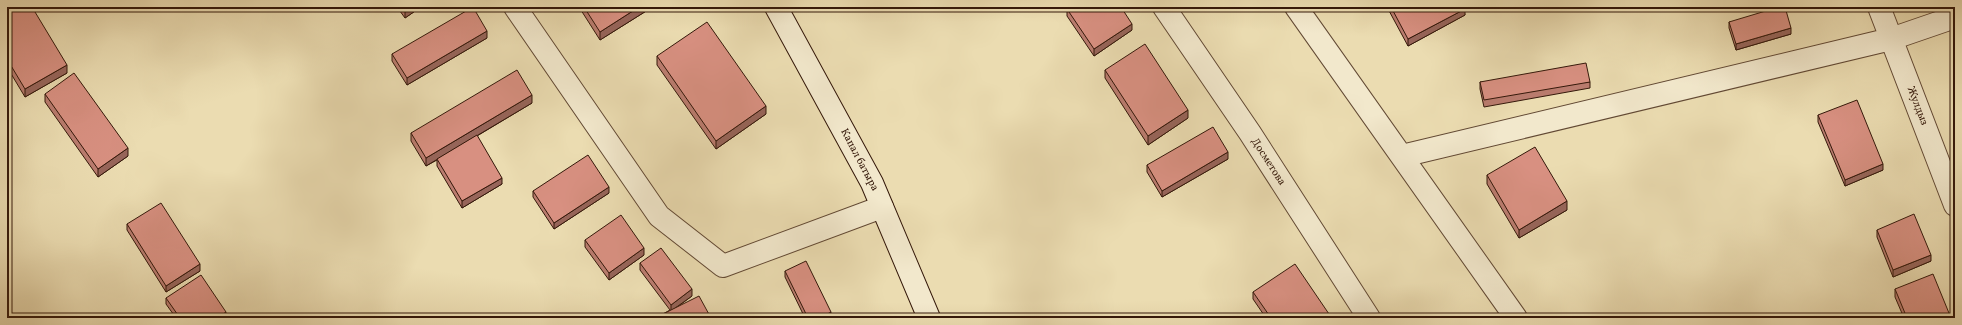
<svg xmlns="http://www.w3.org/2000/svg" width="1962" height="325" font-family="Vollkorn,serif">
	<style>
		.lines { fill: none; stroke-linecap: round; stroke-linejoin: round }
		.street-casing { stroke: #624934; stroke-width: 24 }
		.secondary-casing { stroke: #34180a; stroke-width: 24 }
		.street { stroke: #f2e8cc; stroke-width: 22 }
		.secondary { stroke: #f2e8cc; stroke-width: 22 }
		.wall { fill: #ba7c6f; stroke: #34180a }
		.shaded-wall { fill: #97655a; stroke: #34180a }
		.building { fill: #d89081; stroke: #34180a }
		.labels { text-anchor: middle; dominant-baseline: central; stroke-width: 3; stroke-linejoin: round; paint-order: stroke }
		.street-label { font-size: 11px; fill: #34180a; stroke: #f2e8cc }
	</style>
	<rect width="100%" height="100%" fill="#ebdcb1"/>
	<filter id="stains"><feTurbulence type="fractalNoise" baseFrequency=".005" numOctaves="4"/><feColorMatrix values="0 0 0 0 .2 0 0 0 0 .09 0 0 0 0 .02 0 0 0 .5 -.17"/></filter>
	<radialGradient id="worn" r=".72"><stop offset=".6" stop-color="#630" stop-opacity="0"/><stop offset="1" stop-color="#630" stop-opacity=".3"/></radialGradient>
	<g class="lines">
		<g class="street-casing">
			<path id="street" d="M515,7l144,209 64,50 159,-59
				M1164,7l86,126 119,185
				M1296,7l220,311
				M1879,7l76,198
				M1402,156l489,-117 64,-22"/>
		</g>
		<g class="secondary-casing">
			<path id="secondary" d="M776,7l96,176 57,135"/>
		</g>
		<use href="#street" class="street"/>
		<use href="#secondary" class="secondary"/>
	</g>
	<path class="wall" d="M7,7l60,66 -42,24 -18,-30z
		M397,7h24l-16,11z
		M579,7h72v1l-51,32z
		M1387,7h76l2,8 -57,31z
		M1067,9l65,21 -38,26 -27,-40z
		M1729,22l62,12 -55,16 -7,-22z
		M487,38l-80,47 -15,-24v-7z
		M657,56l109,58 -50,35 -59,-84z
		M1105,70l83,48 -40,27 -43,-67z
		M1480,82h110v6l-106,19 -4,-18z
		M45,94l83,62 -30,21 -53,-75z
		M532,103l-55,33 25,48 -40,24 -25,-42v-6l-11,6 -15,-25v-8z
		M1818,115l65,55 -38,16 -27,-64z
		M1228,159l-66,38 -15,-25v-7z
		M1487,175l80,35 -48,28 -32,-54z
		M533,191l76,2 -55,36 -21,-32z
		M127,224l73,47 -34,21 -39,-62z
		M1877,230l54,31 -38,16 -16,-40z
		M585,240l59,15 -35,25 -24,-33z
		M640,263l52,33 -16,12 35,10h-48v-4l7,-4 -30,-40z
		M785,271l46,47h-26l-20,-41z
		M1895,289l56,29h-47l-9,-21z
		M1253,292l76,26h-63l-13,-19z
		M166,298l60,20h-50l-10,-14z"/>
	<path class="shaded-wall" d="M412,7h9l-16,11v-6z
		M639,7h12v1l-51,32v-8z
		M1465,9v6l-57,31v-7z
		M1132,24v6l-38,26v-7z
		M1791,28v6l-55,16v-6z
		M487,31v7l-80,47v-7z
		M67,65v8l-42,24v-8z
		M532,95v8l-106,63v-8z
		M766,106v8l-50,35v-8z
		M1188,110v8l-40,27v-9z
		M128,148v8l-30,21v-8z
		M1228,152v7l-66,38v-6z
		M1883,164v6l-38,16v-6z
		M502,178v6l-40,24v-7z
		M609,187v6l-55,36v-6z
		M1567,201v9l-48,28v-8z
		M644,248v7l-35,25v-7z
		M1931,255v6l-38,16v-7z
		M200,264v7l-34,21v-6z
		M692,289v7l-21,15v-6z
		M226,312v6h-9z
		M831,312v6h-11z
		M1329,314v4h-6z"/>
	<path class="building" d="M7,7h25l35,58 -42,24 -18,-30z
		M402,7h10l-7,5z
		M473,7l14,24 -80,47 -15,-24z
		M584,7h55l-39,25z
		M1070,7h51l11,17 -38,25 -27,-40z
		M1391,7h72l2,2 -57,30z
		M1779,7h6l6,21 -55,16 -7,-22z
		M707,22l59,84 -50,35 -59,-85z
		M1145,44l43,66 -40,26 -43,-66z
		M1586,63l4,19 -106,18 -4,-18z
		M517,70l15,25 -106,63 -15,-25z
		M74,73l54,75 -30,21 -53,-75z
		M1857,100l26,64 -38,16 -27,-65z
		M1213,127l15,25 -66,39 -15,-26z
		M477,135l25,43 -40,23 -25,-42z
		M1535,147l32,54 -48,29 -32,-55z
		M588,155l21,32 -55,36 -21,-32z
		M161,203l39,61 -34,22 -39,-62z
		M1914,214l17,41 -38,15 -16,-40z
		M621,215l23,33 -35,25 -24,-33z
		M661,248l31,41 -21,16 -31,-42z
		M806,261l25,51 -11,6h-12l-23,-47z
		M1295,264l34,50 -6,4h-52l-18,-26z
		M1933,274l18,44h-44l-12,-29z
		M201,275l25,37 -9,6h-37l-14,-20z
		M699,296l12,22h-47l-1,-4z"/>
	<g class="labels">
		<g class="street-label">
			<text transform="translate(1917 106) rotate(69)">Жулдыз</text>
			<text transform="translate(859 160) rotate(62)">Капал батыра</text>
			<text transform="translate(1268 162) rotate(57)">Досметова</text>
		</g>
	</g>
	<rect width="1962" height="325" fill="none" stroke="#ebdcb1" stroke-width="24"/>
	<rect x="8" y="8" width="1946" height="309" fill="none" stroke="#34180a" stroke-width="2"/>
	<rect x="12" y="12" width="1938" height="301" fill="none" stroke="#34180a"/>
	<rect width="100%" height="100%" filter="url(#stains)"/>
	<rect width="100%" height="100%" fill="url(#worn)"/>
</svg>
